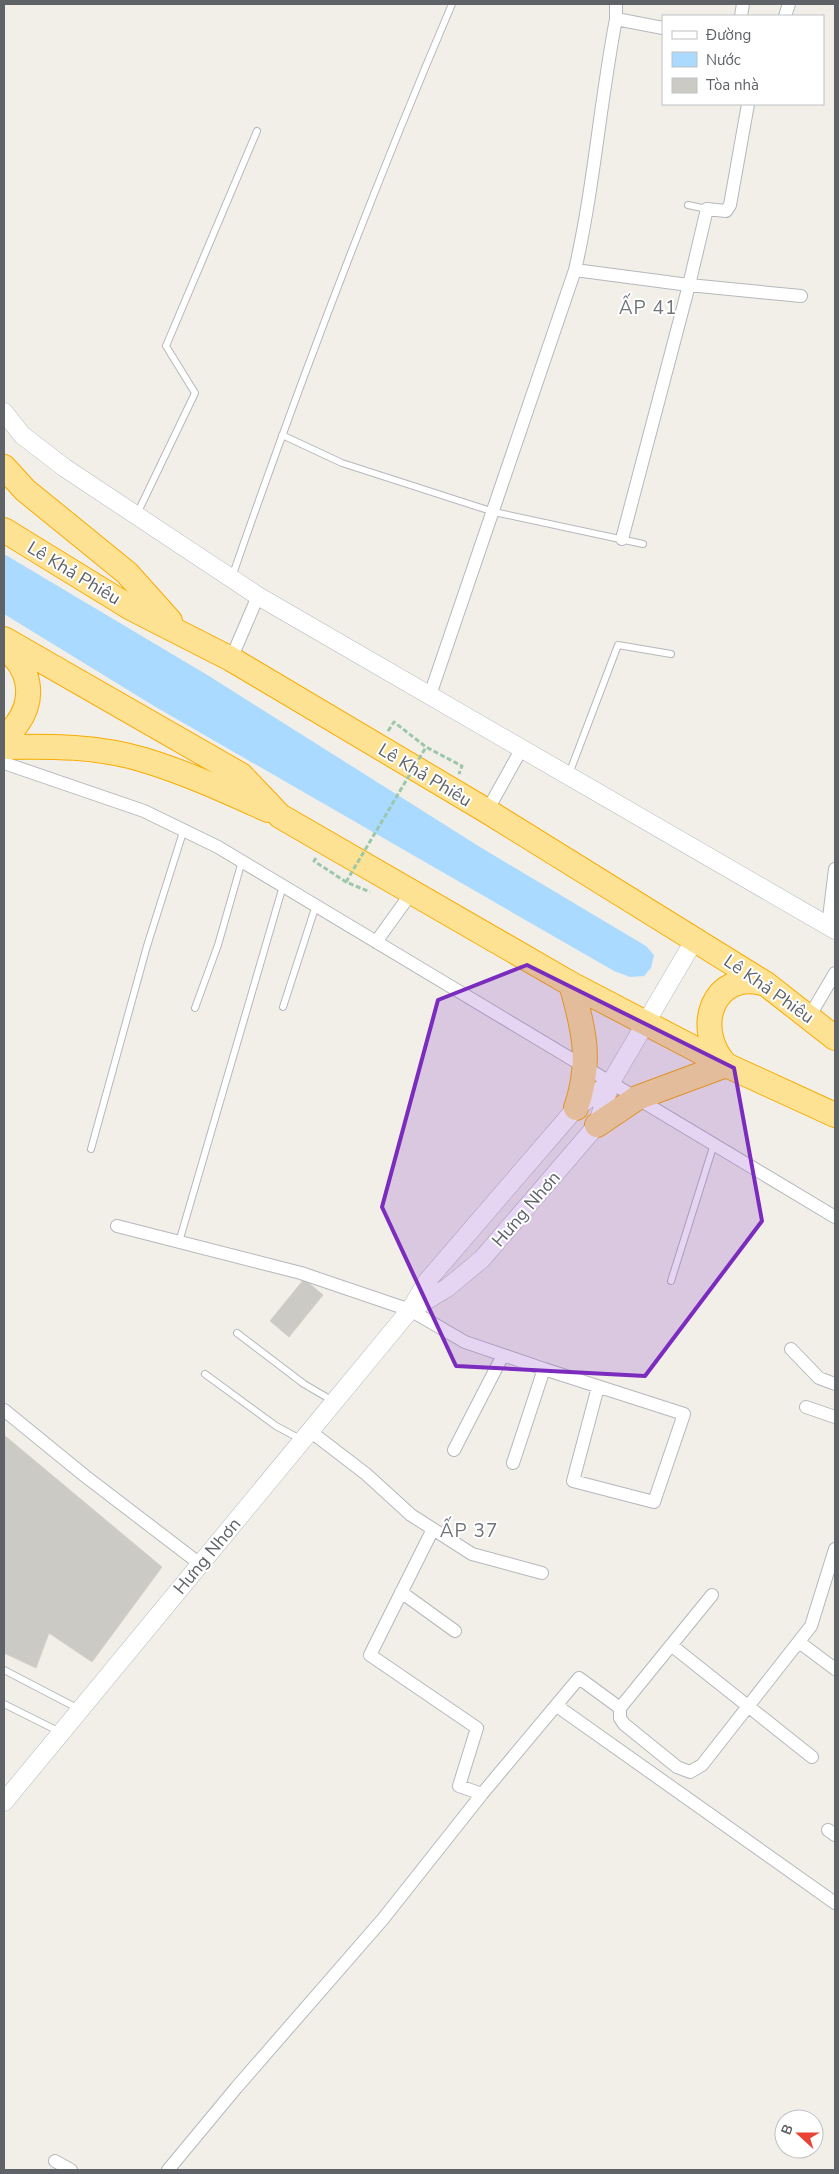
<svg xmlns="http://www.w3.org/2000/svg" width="839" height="2174" font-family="'Nunito Sans',sans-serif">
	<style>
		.water { fill: #aadaff }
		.building { fill: #cccac5; stroke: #d6d1c6 }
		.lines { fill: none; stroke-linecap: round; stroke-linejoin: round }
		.lane-casing { stroke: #b5b8bc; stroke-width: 8 }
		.street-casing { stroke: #b5b8bc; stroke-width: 14 }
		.secondary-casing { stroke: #b6babf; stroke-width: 19 }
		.highway-casing { stroke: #f9ab00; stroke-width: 26 }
		.path { stroke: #9cc7a9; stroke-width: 3; stroke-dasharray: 5 2.5; stroke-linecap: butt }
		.lane { stroke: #fff; stroke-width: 6 }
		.street { stroke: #fff; stroke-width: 12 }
		.secondary { stroke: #fff; stroke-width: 18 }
		.highway { stroke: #fde293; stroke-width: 24 }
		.path-bridge { stroke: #9cc7a9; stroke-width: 3; stroke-dasharray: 5 2.5; stroke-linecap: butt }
		.marked { fill: #7b2cbf; fill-opacity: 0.2; stroke: #7b2cbf; stroke-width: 4; stroke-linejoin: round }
		.labels { text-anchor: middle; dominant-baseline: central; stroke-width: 4; stroke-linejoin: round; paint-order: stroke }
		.street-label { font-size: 18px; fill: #5f6368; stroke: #fff }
		.neighbourhood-label { font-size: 19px; letter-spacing: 1px; fill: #70757a; stroke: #fff }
	</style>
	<rect width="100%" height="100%" fill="#f1efe8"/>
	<path class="water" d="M4,554l205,122 271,171 166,99 8,9 -3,13 -7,8 -14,1 -16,-6 -460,-265 -150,-92z"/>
	<path class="building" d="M304,1279l19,16 -34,42 -19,-16z
		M4,1435l158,132 -70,95 -43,-29 -13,35 -32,-15z"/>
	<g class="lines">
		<g class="lane-casing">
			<path id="lane" d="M688,205l19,4
				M282,435l60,28 152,49 149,32
				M137,514l58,-121 -29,-47 91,-215
				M232,577c67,-193 140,-385 220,-573
				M569,774l49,-129 53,9
				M283,1007l33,-102
				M195,1008l23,-63 24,-84
				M91,1149l56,-203 37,-117
				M179,1242l104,-356
				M671,1281l43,-137
				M237,1333l67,51 29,17
				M205,1374l71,52 26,14
				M4,1670l75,39
				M4,1704l56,28"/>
		</g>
		<g class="street-casing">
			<path id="street" d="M616,4v15l47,9
				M741,16l2,-12
				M785,16l4,-12
				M748,104l-18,101 -4,6 -19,-2 -18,76 112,11
				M575,270c19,-83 25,-168 41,-251
				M231,659l27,-63
				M430,695l145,-425 114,15 -67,254
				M4,763l140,48 74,36 617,370
				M487,811l35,-63
				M828,926l7,-57
				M376,942l36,-50
				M809,1017l26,-44
				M117,1226l184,47 109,37 55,32 79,27 -31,94
				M791,1349l28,29 16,6
				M544,1369l140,45 -30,88 -81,-21 25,-94
				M806,1407l29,10
				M4,1410l81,66 115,88
				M310,1431l56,43 45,41 61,39 70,19
				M454,1450l49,-95
				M433,1529l-63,126 107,73 -18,58 23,8
				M401,1592l54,39
				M712,1595l-92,113v10l4,6 53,43 13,5 12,-7 109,-139 24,-77
				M799,1642l36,27
				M671,1645l141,112
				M557,1706l278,197
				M828,1830l7,5
				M55,2161l16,9
				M168,2170l68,-82 147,-169 99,-125 97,-116 41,30"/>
		</g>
		<g class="secondary-casing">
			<path id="secondary" d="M4,412l18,23 43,33 193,128 577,334
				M412,1309l35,-21 35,-29 115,-134 14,-43 84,-143
				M4,1802l406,-492 18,-30 148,-172 35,-26"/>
		</g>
		<g class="highway-casing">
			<path id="highway" d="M4,467l21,23 102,83 43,48
				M4,530l127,78 100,51 256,152 279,173 69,54
				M4,639l237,136 39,41 291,168 155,81 109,50
				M4,648c26,18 32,50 13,76 -4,5 -7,11 -13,14
				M4,747c46,-1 95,-1 140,13 43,13 84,32 124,50
				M571,984c13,45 21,78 5,124
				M726,1065c-34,-36 -13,-97 40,-81
				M597,1125l40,-27 89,-33"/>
		</g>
		<path class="path" d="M388,731l6,-9 32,25 36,19 -3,8
			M316,858l-2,3 32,21 24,10"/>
		<use href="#lane" class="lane"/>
		<use href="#street" class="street"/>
		<use href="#secondary" class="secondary"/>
		<use href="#highway" class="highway"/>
		<path class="path-bridge" d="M346,882l80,-135"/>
	</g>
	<path class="marked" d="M527,965l207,103 28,153 -117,155 -189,-10 -74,-159 56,-207z"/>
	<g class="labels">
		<g class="street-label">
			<text transform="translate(74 573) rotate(31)">Lê Khả Phiêu</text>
			<text transform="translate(425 775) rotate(31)">Lê Khả Phiêu</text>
			<text transform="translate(769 989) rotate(35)">Lê Khả Phiêu</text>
			<text transform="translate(526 1209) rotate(-49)">Hưng Nhơn</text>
			<text transform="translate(207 1556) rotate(-50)">Hưng Nhơn</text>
		</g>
		<g class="neighbourhood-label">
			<text x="648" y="308">ẤP 41</text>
			<text x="469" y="1531">ẤP 37</text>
		</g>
	</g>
	<rect width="839" height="2174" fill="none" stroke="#5f6368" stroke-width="10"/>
	<rect x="662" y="15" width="162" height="90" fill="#ffffff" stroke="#bfc1c3"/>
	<rect x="672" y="31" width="25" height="8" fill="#ffffff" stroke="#bfc1c3"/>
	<text x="706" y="40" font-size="15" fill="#5f6368">Đường</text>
	<rect x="672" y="52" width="25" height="15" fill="#aadaff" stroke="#bfc1c3"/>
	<text x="706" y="65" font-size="15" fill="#5f6368">Nước</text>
	<rect x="672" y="78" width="25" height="15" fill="#cccac5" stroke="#bfc1c3"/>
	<text x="706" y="90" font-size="15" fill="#5f6368">Tòa nhà</text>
	<g transform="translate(799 2134) rotate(291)"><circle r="24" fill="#ffffff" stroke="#bfc1c3"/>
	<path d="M0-4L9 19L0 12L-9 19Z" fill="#ea4335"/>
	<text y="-8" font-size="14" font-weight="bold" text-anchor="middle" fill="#5f6368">B</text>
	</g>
</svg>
